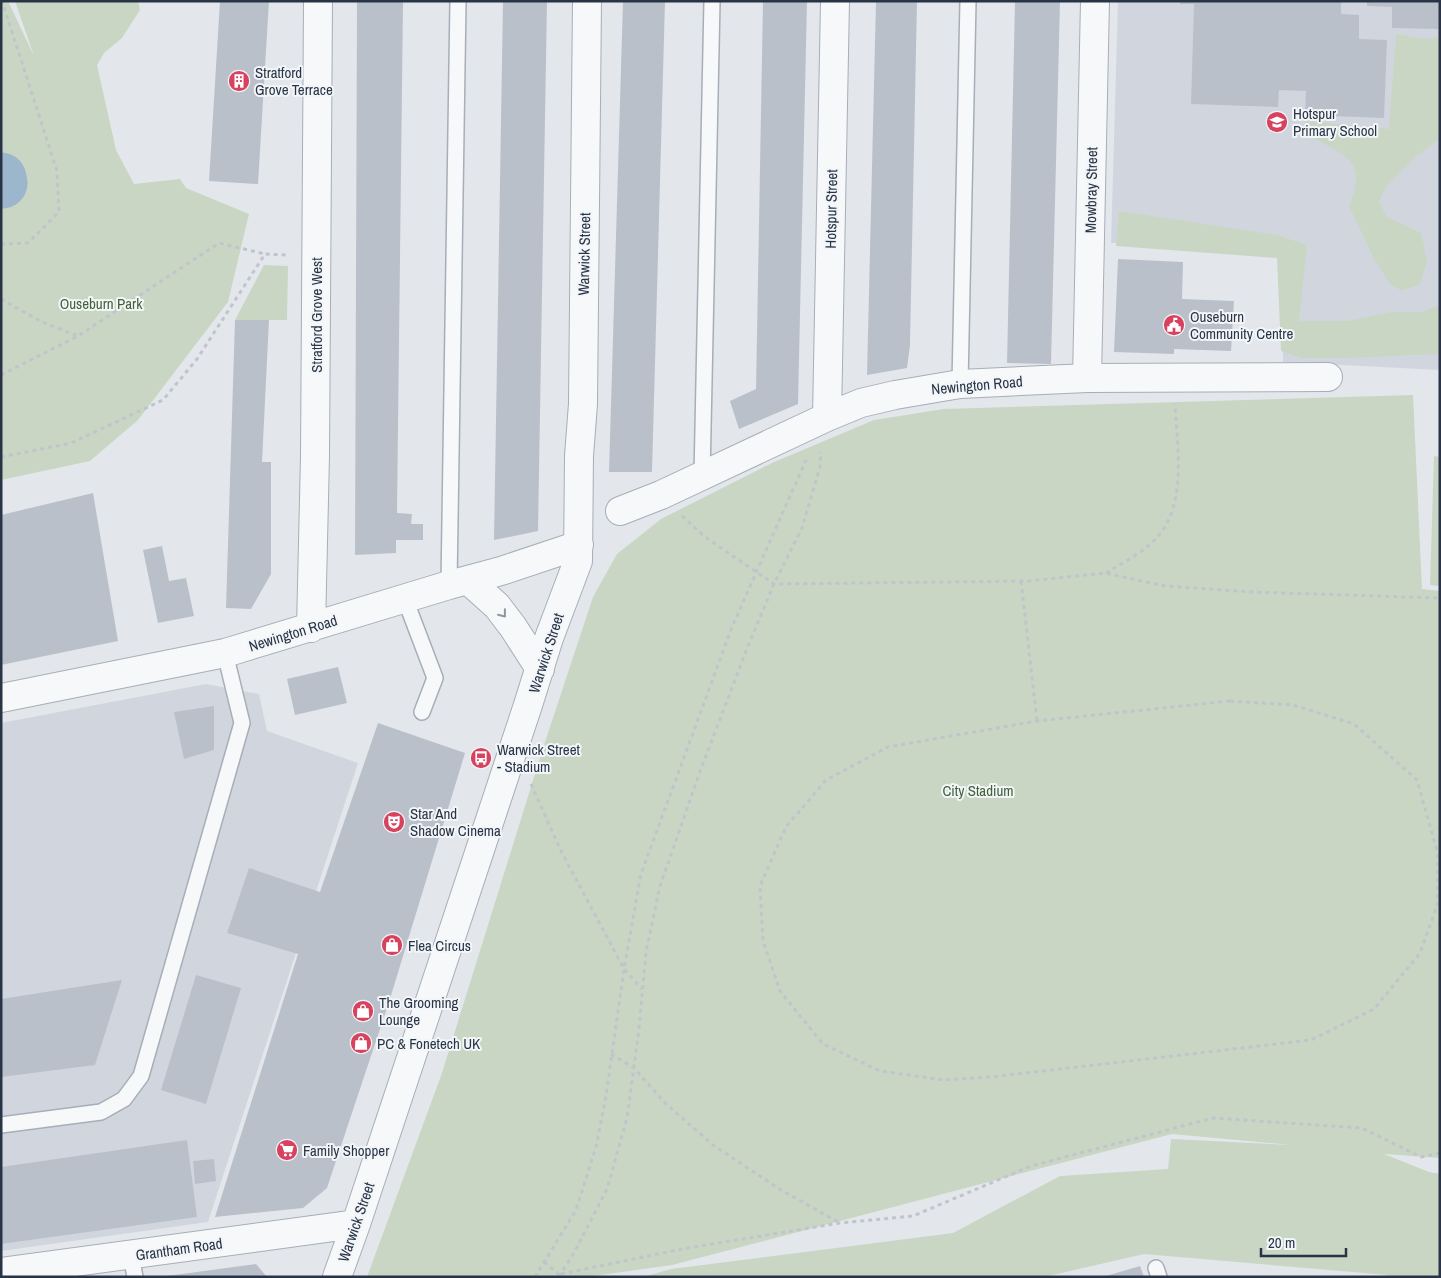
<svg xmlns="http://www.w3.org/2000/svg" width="1441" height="1278" font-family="'Archivo Narrow',sans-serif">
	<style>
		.built { fill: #d1d6de }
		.green { fill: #c9d6c4 }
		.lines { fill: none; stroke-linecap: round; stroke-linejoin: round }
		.river { stroke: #9cb6ce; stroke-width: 51 }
		.building { fill: #bac0ca }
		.service-casing { stroke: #a7aeb7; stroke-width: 18 }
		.minor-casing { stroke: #a7aeb7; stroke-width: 30 }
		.path { stroke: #c1c5cb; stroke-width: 3; stroke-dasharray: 4 4; stroke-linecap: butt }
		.service { stroke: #f6f8fa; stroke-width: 15 }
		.minor { stroke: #f6f8fa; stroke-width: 28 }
		.oneway { stroke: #9096a0 }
		.labels { text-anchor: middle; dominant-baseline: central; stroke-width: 4; stroke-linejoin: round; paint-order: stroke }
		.poi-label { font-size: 15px; fill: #293546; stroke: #f3f6f9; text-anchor: start }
		.street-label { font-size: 15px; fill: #293546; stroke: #f3f6f9 }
		.park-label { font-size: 15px; fill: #406236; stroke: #f3f6f9 }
	</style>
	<rect width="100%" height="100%" fill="#e3e7ec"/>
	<path class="built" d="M1118,1h322v369l-157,-8v-115l-172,-4z
		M206,684l53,10 8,37 91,32 -150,459 -207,29v-528z"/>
	<path class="green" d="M1,1h7l26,55 -19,-55h123l2,9 -18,28 -18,15 -7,12 19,85 18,34 46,-5 6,9 63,26 -21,88 -90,118 -48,41 -89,19z
		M1396,34l29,5 15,-2v102l-24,17 -30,30 -7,16 8,15 34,16 6,29 -7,22 -18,7 -12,-7 -16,-25 -25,-53c21,-50 -8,-49 -42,-73l-3,-12 85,8z
		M1119,211l158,24 30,10 -8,76h49l45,-9h29l18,-7v49l-95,4h-44l-20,-7 -4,-93 -161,-12z
		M264,265l24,1 -1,54h-52z
		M1413,395l9,194 18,2v567l-56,-4 45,18 11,2v103h-53v-2l-243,-21 -100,23h-401l28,-8 282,-36 107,-57 108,-7 3,-30 120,6 -119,-11 -500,131 -86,12h-219l75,-204 102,-328 49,-148 24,-43 44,-35 111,-56 102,-43 70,-11z
		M1434,456l6,1v129l-10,-1z"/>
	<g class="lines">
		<path class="river" d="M1,178l1,5"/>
	</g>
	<path class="building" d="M220,1h49l-11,183 -49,-3z
		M357,1h46l-6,512 15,1 -1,10h12v16h-27v13l-41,2z
		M503,1h44l-9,530 -44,9z
		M623,1h42l-13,471h-43z
		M763,1h44l-9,403 -59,25 -9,-28 26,-12z
		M876,1h41l-7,344 -3,23 -40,7z
		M1015,1h45l-9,363 -44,-1z
		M1180,1h161v13l18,1v24l28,1 -3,78 -79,-3 1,-24 -27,-1 -1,17 -87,-3 3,-100h-14z
		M1367,1h73v28l-48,-1v-21l-25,-1z
		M1118,259l65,3 -1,37 52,2 -3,50 -57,-2v5l-60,-2z
		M235,320h34l-7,142h9v112l-20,35 -25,-1z
		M93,493l25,148 -117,24v-150z
		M162,546l7,35 17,-3 8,38 -36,7 -15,-73z
		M338,667l9,36 -52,12 -8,-36z
		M214,706v44l-30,9 -10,-47z
		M378,723l87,30 -76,249 -62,186 -24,20 -88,9 83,-263 -71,-21 22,-65 71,24z
		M196,975l45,13 -35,116 -45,-14z
		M122,980l-27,85 -94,12v-78z
		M187,1140l10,77 -196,27v-77z
		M214,1159l2,22 -21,3 -2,-23z
		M256,1264l11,13h-100v-1z
		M1140,1266l4,11h-38v-1z"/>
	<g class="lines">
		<g class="service-casing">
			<path id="service" d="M960,384l8,-383
				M702,476l10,-475
				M449,585l9,-584
				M405,599l30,79 -13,34
				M1,1125l100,-13 23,-13 17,-23 101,-353 -17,-70
				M131,1255l4,22
				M1156,1268l3,9"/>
		</g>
		<g class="minor-casing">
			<path id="minor" d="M1087,378l8,-377
				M827,417l8,-416
				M620,511l41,-16 166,-78 34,-14 34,-8 65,-11 127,-6 241,-1
				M468,580l29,26 16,21 27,42
				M311,628l4,-172 3,-455
				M1,698l224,-45 224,-68 52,-14 78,-26
				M1,1272l355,-48
				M337,1277l19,-53 172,-519 21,-67 29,-77 1,-105 4,-52 4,-403"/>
		</g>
		<path class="path" d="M1,244l27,-1 31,-31 -2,-41 -55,-170
			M1,299l41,23 36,14
			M1,375l77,-39 141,-93 46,11
			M1,457l70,-14 92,-43 34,-41 68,-105 23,1
			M682,516l23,21 69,47 255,-3 76,-8 60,13 87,6 188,6
			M1106,573c18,-11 40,-22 53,-38 28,-34 18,-90 16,-131
			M1021,581l16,140
			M1230,701l63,4 61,19 63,56 21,74v49l-18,50 -46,56 -63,31 -320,37 -47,3 -64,-9 -57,-27 -43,-53 -17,-50 -3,-55 26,-59 40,-47 62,-33 149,-26z
			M531,784l30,67 63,118 18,20
			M611,1054l23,14 31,35 48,42 68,45 59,33
			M544,1262l17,14
			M561,1274l121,-25 158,-26 73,-7 118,-50 182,-48 149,10 59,29 19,-4
			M535,1277l41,-67 20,-63 10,-51 18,-127 17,-95 91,-247 74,-167
			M559,1277l16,-26 32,-62 20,-71 12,-89 7,-77 14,-66 42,-120 46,-120 26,-62 28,-56 18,-61 1,-15"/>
		<use href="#service" class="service"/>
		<use href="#minor" class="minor"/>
	</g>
	<defs><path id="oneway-chevron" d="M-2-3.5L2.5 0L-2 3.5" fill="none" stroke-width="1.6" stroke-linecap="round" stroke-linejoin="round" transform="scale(1.25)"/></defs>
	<use class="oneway" href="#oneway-chevron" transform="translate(503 614) rotate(52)"/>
	<defs>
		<g id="building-disc" transform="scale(1.125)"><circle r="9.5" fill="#d7425e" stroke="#f3f6f9"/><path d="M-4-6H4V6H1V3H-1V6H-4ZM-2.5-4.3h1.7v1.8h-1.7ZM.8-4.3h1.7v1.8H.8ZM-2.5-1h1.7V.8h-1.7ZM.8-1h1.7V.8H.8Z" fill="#fff"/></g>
		<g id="school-disc" transform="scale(1.125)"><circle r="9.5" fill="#d7425e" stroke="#f3f6f9"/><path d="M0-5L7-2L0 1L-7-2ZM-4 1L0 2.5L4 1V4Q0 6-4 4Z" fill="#fff"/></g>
		<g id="civic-disc" transform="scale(1.125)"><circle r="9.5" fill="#d7425e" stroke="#f3f6f9"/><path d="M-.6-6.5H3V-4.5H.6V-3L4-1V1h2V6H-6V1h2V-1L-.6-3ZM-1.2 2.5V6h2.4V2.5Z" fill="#fff"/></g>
		<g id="bus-disc" transform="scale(1.125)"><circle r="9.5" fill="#d7425e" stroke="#f3f6f9"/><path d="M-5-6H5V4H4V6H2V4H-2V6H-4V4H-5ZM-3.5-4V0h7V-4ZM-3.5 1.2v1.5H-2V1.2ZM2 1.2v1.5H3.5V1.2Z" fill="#fff"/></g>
		<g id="theatre-disc" transform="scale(1.125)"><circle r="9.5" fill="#d7425e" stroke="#f3f6f9"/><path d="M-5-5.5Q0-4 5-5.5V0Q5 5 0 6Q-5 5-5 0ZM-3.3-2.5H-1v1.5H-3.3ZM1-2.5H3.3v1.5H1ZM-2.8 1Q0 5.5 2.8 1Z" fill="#fff"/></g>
		<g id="shop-disc" transform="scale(1.125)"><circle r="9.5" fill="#d7425e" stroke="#f3f6f9"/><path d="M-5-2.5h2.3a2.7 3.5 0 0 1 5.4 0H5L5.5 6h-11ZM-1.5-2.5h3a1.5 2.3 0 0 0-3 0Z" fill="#fff"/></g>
		<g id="supermarket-disc" transform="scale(1.125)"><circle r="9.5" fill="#d7425e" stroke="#f3f6f9"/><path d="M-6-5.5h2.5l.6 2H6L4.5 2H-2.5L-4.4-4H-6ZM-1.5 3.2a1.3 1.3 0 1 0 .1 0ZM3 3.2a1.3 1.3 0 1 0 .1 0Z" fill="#fff"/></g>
	</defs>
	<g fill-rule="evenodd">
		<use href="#building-disc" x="239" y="81"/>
		<use href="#school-disc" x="1277" y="122"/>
		<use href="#civic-disc" x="1174" y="325"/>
		<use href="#bus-disc" x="481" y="758"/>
		<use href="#theatre-disc" x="394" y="822"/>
		<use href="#shop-disc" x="392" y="945"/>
		<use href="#shop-disc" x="363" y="1011"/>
		<use href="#shop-disc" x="361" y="1043"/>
		<use href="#supermarket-disc" x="287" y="1150"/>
	</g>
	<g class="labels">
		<g class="poi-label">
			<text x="255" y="72">Stratford<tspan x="255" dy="17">Grove Terrace</tspan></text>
			<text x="1293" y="113">Hotspur<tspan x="1293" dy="17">Primary School</tspan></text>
			<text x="1190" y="316">Ouseburn<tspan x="1190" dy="17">Community Centre</tspan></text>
			<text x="497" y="749">Warwick Street<tspan x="497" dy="17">- Stadium</tspan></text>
			<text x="410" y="813">Star And<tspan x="410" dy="17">Shadow Cinema</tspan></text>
			<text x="408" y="945">Flea Circus</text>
			<text x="379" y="1002">The Grooming<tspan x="379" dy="17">Lounge</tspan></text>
			<text x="377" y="1043">PC &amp; Fonetech UK</text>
			<text x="303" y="1150">Family Shopper</text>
		</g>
		<g class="street-label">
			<text transform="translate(1091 190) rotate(-89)">Mowbray Street</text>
			<text transform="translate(831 209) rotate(-89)">Hotspur Street</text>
			<text transform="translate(584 254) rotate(-89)">Warwick Street</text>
			<text transform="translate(316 315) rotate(-90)">Stratford Grove West</text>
			<text transform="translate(977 385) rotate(-5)">Newington Road</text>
			<text transform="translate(293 633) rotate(-17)">Newington Road</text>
			<text transform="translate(546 653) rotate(-72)">Warwick Street</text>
			<text transform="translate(356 1222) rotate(-71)">Warwick Street</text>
			<text transform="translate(179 1249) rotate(-8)">Grantham Road</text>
		</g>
		<g class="park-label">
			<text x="101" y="303">Ouseburn Park</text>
			<text x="978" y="790">City Stadium</text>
		</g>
	</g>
	<rect width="1441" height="1278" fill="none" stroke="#293546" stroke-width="5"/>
	<path d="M1261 1248v8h85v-8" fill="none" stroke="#293546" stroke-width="2.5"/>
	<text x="1268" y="1248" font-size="15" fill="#293546" stroke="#f3f6f9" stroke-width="4" paint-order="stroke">20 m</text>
</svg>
